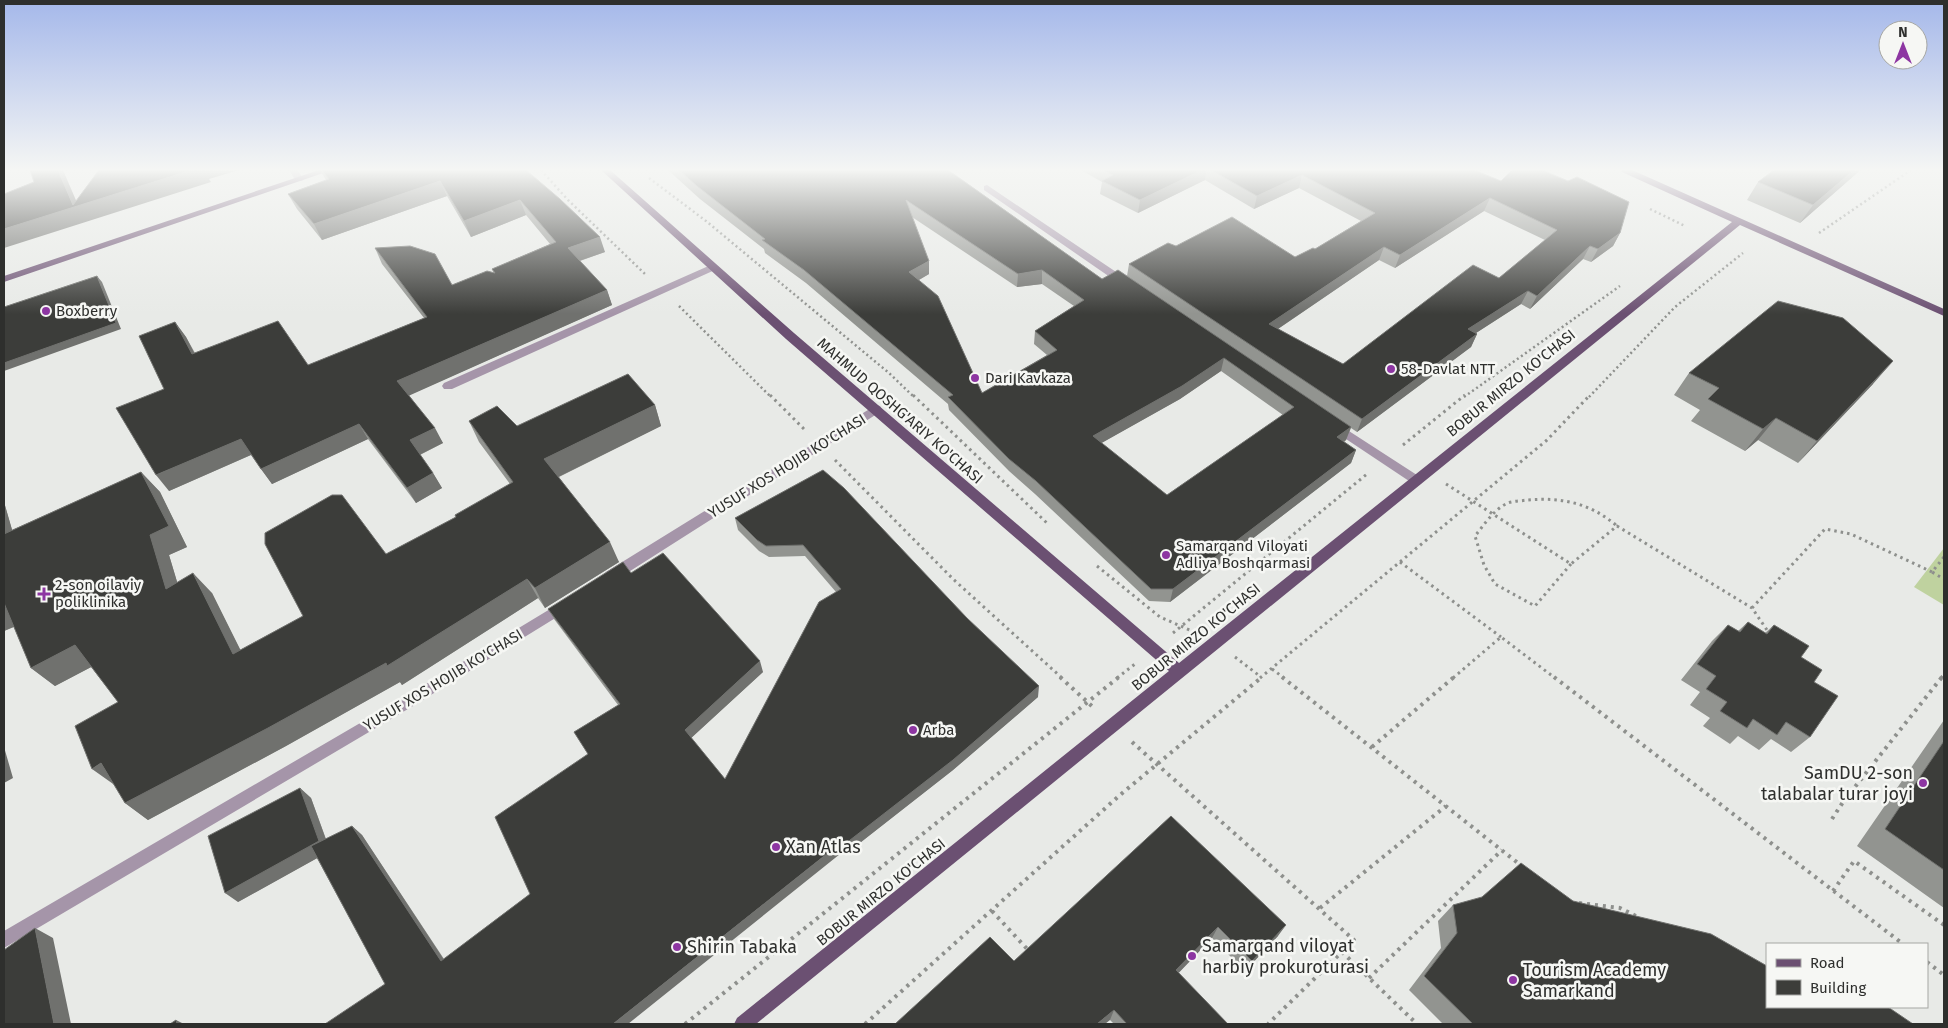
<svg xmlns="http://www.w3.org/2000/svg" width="1948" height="1028" font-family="'Fira Sans',sans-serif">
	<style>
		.green { fill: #bfd29f }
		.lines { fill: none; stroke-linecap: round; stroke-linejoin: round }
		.path-far2 { stroke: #8e908d; stroke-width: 2.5; stroke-dasharray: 2 3; stroke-linecap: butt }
		.path-far1 { stroke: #8e908d; stroke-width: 3; stroke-dasharray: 2.5 4; stroke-linecap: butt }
		.path { stroke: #8e908d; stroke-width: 4; stroke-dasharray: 3 5; stroke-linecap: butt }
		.minor { fill: #a595a9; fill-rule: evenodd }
		.major { fill: #6b5072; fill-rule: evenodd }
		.wall { fill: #929490; fill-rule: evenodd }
		.shaded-wall { fill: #70716e }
		.building { fill: #3c3d3a; stroke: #70716e; fill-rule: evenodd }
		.poi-dot { fill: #8d36a2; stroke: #f6f7f4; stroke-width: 2 }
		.labels { text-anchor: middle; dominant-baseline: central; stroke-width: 5; stroke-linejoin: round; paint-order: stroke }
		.poi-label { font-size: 15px; fill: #2e2f2d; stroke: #f6f7f4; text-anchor: start }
		.street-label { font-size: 15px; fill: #2e2f2d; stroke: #f6f7f4 }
		.near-poi-label { font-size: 18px; fill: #2e2f2d; stroke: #f6f7f4; text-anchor: start }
	</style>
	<rect width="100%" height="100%" fill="#e8eae7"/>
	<path class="green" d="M1944,548v57l-30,-18z"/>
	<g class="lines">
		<path class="path-far2" d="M541,170l27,30 77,74
			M649,178l57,43 183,152 25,24
			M1650,209l35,17
			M1819,233l92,-63
			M679,306l92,91
			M1464,397l156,-111
			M1589,397l86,-90 68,-54"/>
		<path class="path-far1" d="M770,395l34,34
			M913,395l135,129
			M1403,445l62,-50
			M835,460l118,119 109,99
			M1446,484l125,80 46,-38 135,82 17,25
			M1944,557l-12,15 12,7
			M1400,562l101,75
			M1571,564l-36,42 -40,-22 -11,-19 -9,-29c9,-11 19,-27 33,-33 5,-2 13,-2 19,-3 35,-3 63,3 90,26
			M1097,566l63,51 32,14
			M1752,608l73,-79 26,5 81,38
			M1173,633l194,-159
			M1235,657l26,20
			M1272,669l12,9
			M1117,678l18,-14
			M1260,678l287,-238 43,-45
			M1453,678l48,-41 54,41
			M1941,678l3,-4"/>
		<path class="path" d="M1060,677l34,31
			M1282,677l241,190
			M1554,677l349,267
			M1132,742l222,198 -86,84
			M1372,747l82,-70
			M1832,819l11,-17 99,-125
			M1833,891l21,-30 90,64
			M1579,903l41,5 18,9
			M1320,908l126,-102
			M992,911l37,40
			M1342,952l75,72
			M1927,962l17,13
			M1369,978l133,-128
			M685,1024l434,-347
			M865,1024l255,-229 142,-118"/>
		<path class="minor" d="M289,170h8l7,9 -2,2h-6z
			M987,185l141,95v4h-8l-136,-94v-4z
			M713,264l5,3 -1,2 -265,120h-8l-2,-3 2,-3z
			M876,405l4,1 2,3 -2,3 -264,168 -5,1 -5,-1 -2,-4 2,-4z
			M1335,422l85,55 2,3 -2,3h-8l-81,-54 -2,-3 2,-3z
			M565,600l5,1 2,4 -2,4 -157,97 -409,242v-17l399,-233z"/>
		<path class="major" d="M319,170h13l-328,112v-6z
			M601,170h9l184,163 385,330 553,-441 -110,-50 -1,-2h11l312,139v7l-204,-91 -984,799h-22l3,-6 432,-347 -383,-332z"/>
	</g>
	<path class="wall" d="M320,170h206l79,82 -25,9 27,29 5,15 -203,90 34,48 -23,12 13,18 9,15 -26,15 -48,-64 -96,45 -21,-29 -82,36 -5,-102 11,-67 11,15 9,16 113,12 116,-47 -42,-54 -7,-16 77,37 42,-12 -2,-4 58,-25 -24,-29 -55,22 -24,-41 -125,44 -25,-31 -9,-15 38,-14z
		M668,170h280l154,109 25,-3 2,-12 47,-18 119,11 20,-8 46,-28 -62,-33 -45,21 -49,-29 -67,33 -38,-19 2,-12 -21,-12h393l146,63 -7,13 -22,16 -8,-3 -53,50 -9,-5 -45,29 1,1 -6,13 -114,85 -6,-4 -5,12 -2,2 12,8 -5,13 -181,139 -21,-1 -114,-107 -26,-23 -60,-61 -1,-6 -142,-121 -41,-30 -1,-4 -64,-50zM1484,211l61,29 -46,38 -156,86 -65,-35 101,-69 16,8zM912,217l105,70 25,-3 32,22 -39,25 -1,13 13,11 -65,38 -63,-113 10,-6zM1221,371l62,44 -116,80 -66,-52 79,-44z
		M1774,170h86l-3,3 -57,50 -53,-23 11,-18z
		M1689,373l184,11 -75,79 -40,-23 -13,11 -54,-30 9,-11 -26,-15z
		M655,405l6,21 -102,51 60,85 -74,46 -7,-10 -136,87 -2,-3 -114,64 -138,74 -23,-17 -7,-101 -27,-35 -36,19 -24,-18 -17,-41 -10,4v-129l8,28 129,-58 19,20 27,55 -18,8 8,27 35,11 28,57 63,-34 83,-62 70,-37 54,-33 -31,-42 -10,-21 48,5z
		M823,470l215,227 -85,73 -106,83 -2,-3 -460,134 -68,-126 -79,44 62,-114 11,10 15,41 26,-13 10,9 82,124 86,-65 58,-140 -14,-22 44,-27 -64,-86 -6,-10 83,-36 132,99 -72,66 34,41 111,-187 -31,-36 -36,1 -10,-6 -21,-21 -3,-12z
		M1748,622l17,11 9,-8 27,32 13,25 -4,55 -19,15 -20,-13 -12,11 -21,-14 -8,8 -27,-18 7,-8 -20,-13 10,-13 -19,-12 31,-39 16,-16 10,6z
		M1944,720v188l-87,-62z
		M1171,816l107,120 -33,35 -33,-33 -34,35 50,51h-114l-4,-4 -96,-59z
		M1573,901l194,106 146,17h-470l-34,-34 32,-42 -3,-27 15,-16z"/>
	<path class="shaded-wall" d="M58,170h5l15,35 114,-35h47l-30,9 2,3 -207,66v-19l69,-24z
		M1202,170h4l-1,10 -67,33 2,-13z
		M1854,170h6l-3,3 -57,50 13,-18z
		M1302,175l-3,13 -45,21 3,-13z
		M440,181l7,15 -125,44 -8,-16z
		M1490,198l-6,13 -89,57 5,-13z
		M520,200l6,15 -55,22 -7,-16z
		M1620,233l-7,13 -22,16 7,-13z
		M600,237l5,15 -32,11 -5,-15z
		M1590,246l-7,13 -53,50 7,-13z
		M1384,247l-5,13 -113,77 3,-13z
		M929,261v13l-19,11 -1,-13z
		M1042,270v14l-25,3 1,-13z
		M97,276l5,6 19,47 -117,42v-8z
		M607,290l5,15 -206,92 -9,-16z
		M1528,291l-7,13 -59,38 6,-13z
		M175,322l11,15 17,33 -11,-16z
		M1477,334l-6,13 -114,85 5,-13z
		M1224,358l-3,13 -41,28 -89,50 2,-13z
		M1893,361l-20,23 -75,79 19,-22z
		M655,405l6,21 -107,53 -10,-20z
		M1776,418l-18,22 -13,11 18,-22z
		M359,424l9,15 -96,45 -11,-15z
		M1351,427l-5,13 -14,10 5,-13z
		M435,428l8,15 -24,12 -9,-15z
		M241,439l12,15 -84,37 -13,-16z
		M1356,450l-5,13 -181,139 3,-13z
		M141,472l19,20 27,55 -18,8 16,53 -19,-19 -16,-54z
		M433,473l9,15 -26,15 -9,-15z
		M4,502l16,55 -16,-14z
		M610,542l9,20 -74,46 -10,-20z
		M193,573l19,20 40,80 -19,-19z
		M527,579l11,19 -136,87 -2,-3 -114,64 -138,74 -23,-17z
		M4,602l23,19 -23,10z
		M75,645l22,19 -42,22 -24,-18z
		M760,661l3,11 -74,68 -4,-10z
		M1039,686l-1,11 -85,73 -106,83 -2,-9z
		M4,747l9,31 -9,5z
		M101,763l15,23 -24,-17z
		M300,788l11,10 19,53 -92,51 -13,-9z
		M352,826l10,9 88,134 -9,-8z
		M843,841l2,9 -217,174h-15z
		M1286,925l-8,11 -33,35 7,-10z
		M1218,927l-6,11 -41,43 5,-11z
		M35,928l18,10 18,86h-17z
		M1114,1010l-4,10 -5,4h-8z
		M176,1020l8,4h-7z"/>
	<path class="building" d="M30,170h28l15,35 26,-35h93l-188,59v-35l30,-12z
		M322,170h204l34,29 40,38 -32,11 39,42 -210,91 38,47 -25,12 23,33 -26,15 -48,-64 -98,45 -20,-30 -85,36 -40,-67 48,-19 -25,-53 36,-14 17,32 86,-33 30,44 119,-48 -52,-69 35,-2 25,8 17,31 35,-14 8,2 -3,-4 64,-27 -36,-42 -56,21 -24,-40 -126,43 -26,-30 41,-15z
		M679,170h269l154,109 16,-9 233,157 -14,10 19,13 -183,139h-22l-115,-108 -27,-22 -61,-62 5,-2 -149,-125 -42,-30 3,-1 -68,-53zM906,200l112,74 24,-4 42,30 -49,31 22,19 -75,43 -44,-97 -29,-24 20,-11zM1224,358l70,49 -127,88 -74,-59 89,-50z
		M1103,170h99l-62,30 -38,-19 11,-6z
		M1211,170h263l27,11 11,-11h30l26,11 9,-4 52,25 -9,31 -22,16 -8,-3 -53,50 -9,-5 -60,38 9,5 -115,85 -233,-155 39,-21 8,3 56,-29 63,40 18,-9 2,1 60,-36 -73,-38 -45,21zM1490,198l67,32 -58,48 -26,-13 -130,99 -74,-40 115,-77 16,8z
		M1774,170h80l-41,35 -55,-23z
		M97,276l19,47 -112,40v-56z
		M1778,301l65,17 50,43 -76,80 -41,-23 -13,11 -55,-30 11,-11 -30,-15z
		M628,374l27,31 -111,54 66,83 -75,46 -8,-9 -140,87 -1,-3 -118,65 -143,75 -24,-40 -9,6 -17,-43 43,-24 -43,-57 -44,23 -27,-65v-69l137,-62 28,54 -19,9 16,54 27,-16 40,81 70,-38 -38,-72v-11l67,-38h10l44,59 70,-37 -1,-2 58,-33 -44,-61 28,-15 20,20z
		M823,470l21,18 123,130 72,68 -86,74 -108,84 -2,-3 -230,183h-288l60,-40 -74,-138 41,-20 89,135 89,-67 -35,-77 93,-63 -14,-22 46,-28 -72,-95 75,-47 8,11 32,-20 97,108 -75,69 40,49 94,-177 22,-13 -38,-44 -37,1 -9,-6 -22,-22z
		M1748,622l19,12 7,-9 35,21 -8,11 21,13 -8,12 24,14 -28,41 -24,-15 -9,13 -24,-16 -6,9 -27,-17 7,-9 -21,-13 10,-13 -19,-12 31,-39 12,7z
		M1944,741v129l-59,-41z
		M300,788l19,53 -94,52 -17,-57z
		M1171,816l115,109 -34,36 -34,-34 -42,43 52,54h-101l-13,-14 -17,14h-202l95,-87 24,24z
		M1521,863l52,38 138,33 56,32v41h121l25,17h-440l-49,-48 33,-43 -4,-28 29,-8z
		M35,928l19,96h-50v-74z
		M176,1020l1,4h-7z"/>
	<linearGradient id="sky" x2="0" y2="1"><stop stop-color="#a5b8ea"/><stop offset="0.54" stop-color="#f5f6f4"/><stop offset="1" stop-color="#f5f6f4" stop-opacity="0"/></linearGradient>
	<rect width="1948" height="314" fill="url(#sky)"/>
	<g class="poi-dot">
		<circle cx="46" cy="311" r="5"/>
		<circle cx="1391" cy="369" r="5"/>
		<circle cx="975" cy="378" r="5"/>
		<circle cx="1166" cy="555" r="5"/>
		<path d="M41.5 586.5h5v5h5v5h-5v5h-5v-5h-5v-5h5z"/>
		<circle cx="913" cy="730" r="5"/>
		<circle cx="1923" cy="783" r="5"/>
		<circle cx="776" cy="847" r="5"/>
		<circle cx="677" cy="947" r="5"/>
		<circle cx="1192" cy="956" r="5"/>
		<circle cx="1513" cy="980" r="5"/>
	</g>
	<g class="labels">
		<g class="poi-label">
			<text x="56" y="311">Boxberry</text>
			<text x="1401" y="369">58-Davlat NTT</text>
			<text x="985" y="378">Dari Kavkaza</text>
			<text x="1176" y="546">Samarqand Viloyati<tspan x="1176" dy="17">Adliya Boshqarmasi</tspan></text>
			<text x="55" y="585">2-son oilaviy<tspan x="55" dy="17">poliklinika</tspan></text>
			<text x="923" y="730">Arba</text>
		</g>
		<g class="street-label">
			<text transform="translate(1511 383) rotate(-39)">BOBUR MIRZO KO'CHASI</text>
			<text transform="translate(900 411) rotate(41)">MAHMUD QOSHG'ARIY KO'CHASI</text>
			<text transform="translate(787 466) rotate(-32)">YUSUF XOS HOJIB KO'CHASI</text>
			<text transform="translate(1196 637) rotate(-39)">BOBUR MIRZO KO'CHASI</text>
			<text transform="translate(443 680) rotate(-31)">YUSUF XOS HOJIB KO'CHASI</text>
			<text transform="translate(881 892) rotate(-39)">BOBUR MIRZO KO'CHASI</text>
		</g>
		<g class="near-poi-label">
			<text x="1913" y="773" text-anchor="end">SamDU 2-son<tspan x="1913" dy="21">talabalar turar joyi</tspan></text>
			<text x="786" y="847">Xan Atlas</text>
			<text x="1202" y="946">Samarqand viloyat<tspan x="1202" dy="21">harbiy prokuroturasi</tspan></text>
			<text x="687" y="947">Shirin Tabaka</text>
			<text x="1523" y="970">Tourism Academy<tspan x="1523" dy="21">Samarkand</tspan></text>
		</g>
	</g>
	<rect width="1948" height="1028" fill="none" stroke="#2e2f2d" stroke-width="10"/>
	<rect x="1766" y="943" width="162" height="65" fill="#f6f7f4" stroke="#a6a7a4"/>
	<rect x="1776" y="959" width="25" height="8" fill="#6b5072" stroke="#a6a7a4"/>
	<text x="1810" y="968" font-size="15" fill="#2e2f2d">Road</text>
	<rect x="1776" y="980" width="25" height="15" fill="#3c3d3a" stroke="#a6a7a4"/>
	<text x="1810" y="993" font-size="15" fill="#2e2f2d">Building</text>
	<g transform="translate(1903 45)"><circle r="24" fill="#f6f7f4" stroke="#a6a7a4"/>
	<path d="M0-4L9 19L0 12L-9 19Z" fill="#8d36a2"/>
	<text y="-8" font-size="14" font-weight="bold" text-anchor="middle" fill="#2e2f2d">N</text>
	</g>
</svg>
